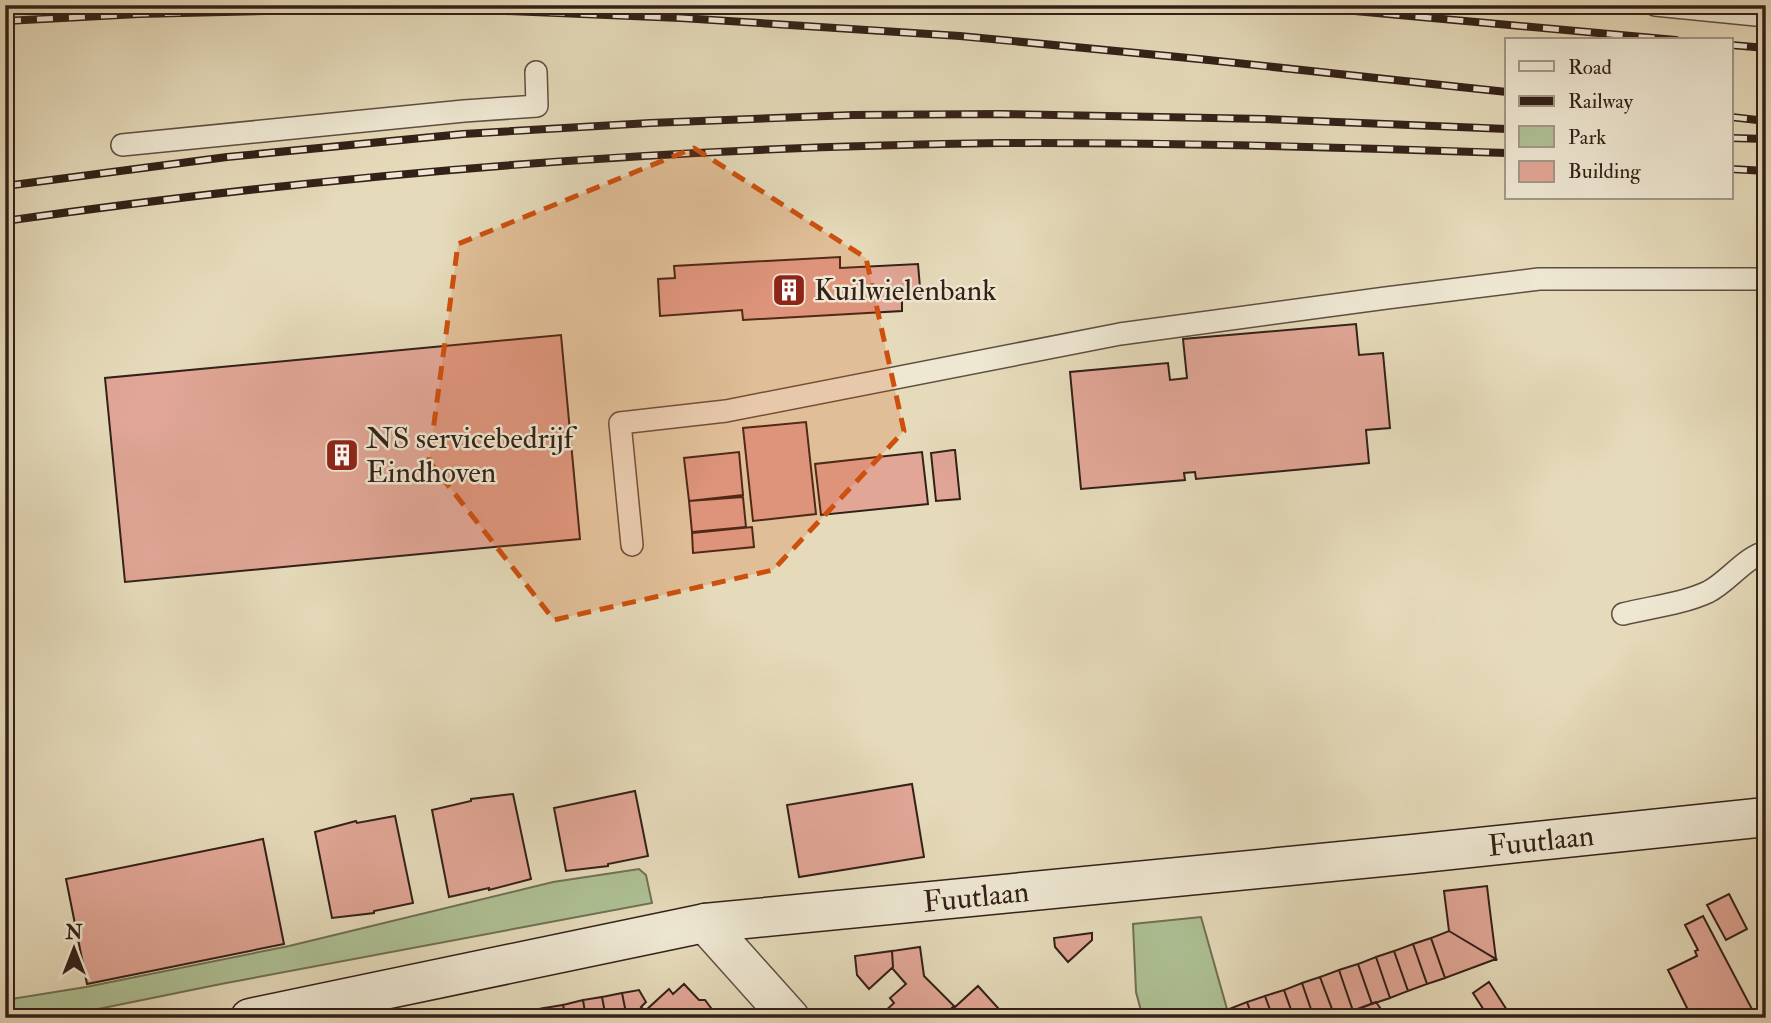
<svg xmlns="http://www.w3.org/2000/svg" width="1771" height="1023" font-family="'IM FELL Double Pica',serif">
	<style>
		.green { fill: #aec195; stroke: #707056; stroke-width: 2 }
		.building { fill: #e1a696; stroke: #332018; stroke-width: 2 }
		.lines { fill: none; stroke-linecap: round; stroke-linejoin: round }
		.lane-casing { stroke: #604e40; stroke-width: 24 }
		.street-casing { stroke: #604e40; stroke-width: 41 }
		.secondary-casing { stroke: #332018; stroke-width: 41 }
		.lane { stroke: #eee7d2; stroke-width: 21 }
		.street { stroke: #eee7d2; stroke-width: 38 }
		.secondary { stroke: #eee7d2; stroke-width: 38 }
		.rail-casing { stroke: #332018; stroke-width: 8 }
		.rail { stroke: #eee7d2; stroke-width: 5; stroke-dasharray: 16; stroke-linecap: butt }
		.marked { fill: #cd500e; fill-opacity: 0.2; stroke: #cd500e; stroke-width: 5; stroke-dasharray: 14 9; stroke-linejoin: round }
		.labels { text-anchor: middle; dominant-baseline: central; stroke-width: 5; stroke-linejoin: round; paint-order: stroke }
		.poi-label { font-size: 30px; fill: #332018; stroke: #eee7d2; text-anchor: start }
		.street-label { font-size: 30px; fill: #332018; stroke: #eee7d2 }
	</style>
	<rect width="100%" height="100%" fill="#e5daba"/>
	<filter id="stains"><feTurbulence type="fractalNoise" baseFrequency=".00286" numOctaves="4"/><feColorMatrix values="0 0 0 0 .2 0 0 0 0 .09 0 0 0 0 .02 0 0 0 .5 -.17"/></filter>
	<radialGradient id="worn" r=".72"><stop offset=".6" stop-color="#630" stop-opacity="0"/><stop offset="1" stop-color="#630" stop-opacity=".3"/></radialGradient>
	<path class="green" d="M639,869l7,6 6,28 -431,81 -167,34h-49v-18l81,-13 203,-41 264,-64z
		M1201,917l26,92 -21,9h-63l-7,-26 -3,-68z"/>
	<path class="building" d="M840,257v11l78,-4 3,35 -19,2v10l-159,9 -1,-10 -82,6 -2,-37 17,-1 -1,-12z
		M1356,324l3,31 24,-2 7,75 -24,2 3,33 -173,16 -1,-7 -11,1 1,7 -104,9 -11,-117 98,-9 2,17 17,-2 -4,-39z
		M561,335l19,204 -455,43 -20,-204z
		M806,422l10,92 -63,7 -10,-93z
		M953,450h2l5,49 -24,2 -5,-48z
		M739,452l4,43 -54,6 -5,-43z
		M922,452l6,52 -107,11 -6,-51z
		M743,497l3,30 -54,5 -3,-31z
		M752,527l2,20 -61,6 -1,-20z
		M912,784l12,73 -125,20 -12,-72z
		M635,791l13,65 -40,8v2l-42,5 -12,-63z
		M513,794l18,85 -42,11v-2l-40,9 -17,-87 39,-9v-2z
		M395,816l18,87 -39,8v2l-42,5 -17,-86 41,-11 1,2z
		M263,839l21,105 -197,40 -21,-105z
		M1760,853h6l-1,56z
		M1487,886l2,17 7,56 -47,-28 -5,-40z
		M1729,894l18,35 -21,11 -19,-35z
		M1703,916l50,95 -13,7h-48l-24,-48 29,-14 -2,-5 3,-1 -13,-25z
		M1449,931l47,28 -51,19 -14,-40z
		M1092,933v7l-24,22 -13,-15 -1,-9z
		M1431,938l14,40 -18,6 -14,-40z
		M1413,944l14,40 -19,7 -14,-40z
		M920,947l4,29 30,30 -12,12h-59l-2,-3 13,-12 -4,-5 16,-14 -14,-16 1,-1 -1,-16z
		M892,951l1,16 -24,22 -12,-14 -2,-19z
		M1394,951l14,40 -18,7 -14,-41z
		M1376,957l14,41 -18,6 -14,-40z
		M1358,964l14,40 -19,7 -14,-41z
		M1339,970l14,41 -18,6 -15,-40z
		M1320,977l15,40 -2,1h-19l-12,-35z
		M1489,982l23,36h-23l-16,-25z
		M1302,983l12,35h-20l-10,-28z
		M684,984l15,16h6l6,8v5l3,4 -1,1h-86l-5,-25 17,-3 7,12 -5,5 4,4 24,-22 4,5z
		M978,986l29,32h-65l12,-12 1,1z
		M1284,990l10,28h-21l-8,-22z
		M622,993l5,25h-21l-4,-21z
		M1265,996l8,22h-20l-6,-16z
		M602,997l4,21h-20l-3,-18z
		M583,1000l3,18h-20l-3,-13z
		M1247,1002l6,16h-21l-3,-9z
		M1376,1002l11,16h-40l-3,-4z
		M563,1005l3,13h-21l-1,-10z
		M544,1008l1,10h-20l-1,-6z"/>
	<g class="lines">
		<g class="lane-casing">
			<path id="lane" d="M1655,5l111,11
				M122,145l342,-34 73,-5 -1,-34
				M632,545l-12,-122 106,-12 394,-77 266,-36 153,-19h227
				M1623,614c28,-7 59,-10 85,-22 20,-10 37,-35 58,-40"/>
		</g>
		<g class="street-casing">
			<path id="street" d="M705,923l85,95"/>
		</g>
		<g class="secondary-casing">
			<path id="secondary" d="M250,1018l455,-95 708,-69 353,-37"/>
		</g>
		<use href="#lane" class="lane"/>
		<use href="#street" class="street"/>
		<use href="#secondary" class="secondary"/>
		<g class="rail-casing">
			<path id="rail" d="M1288,5l388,35
				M5,21l134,-7 168,-4 199,1 175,7 279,18 239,23 308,33
				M1731,45l35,3
				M1731,117l35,4
				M1731,138l35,1
				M1731,169l35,2
				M5,186l222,-29 236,-23 187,-11 203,-8 148,-1 264,5 242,10
				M5,221c329,-47 663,-74 995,-78 169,-1 338,4 507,10"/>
		</g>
		<use href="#rail" class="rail"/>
	</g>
	<path class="marked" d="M694,148l172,110 38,173 -131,139 -219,50 -125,-159 29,-217z"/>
	<defs>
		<g id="building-square" transform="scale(1.75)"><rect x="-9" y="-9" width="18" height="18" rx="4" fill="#8f2418" stroke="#eee7d2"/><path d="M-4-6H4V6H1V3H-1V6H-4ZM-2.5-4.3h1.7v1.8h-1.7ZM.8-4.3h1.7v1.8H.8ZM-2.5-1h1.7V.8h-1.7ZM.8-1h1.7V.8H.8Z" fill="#fff"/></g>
	</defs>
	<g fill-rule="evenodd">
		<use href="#building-square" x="789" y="290"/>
		<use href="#building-square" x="342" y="455"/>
	</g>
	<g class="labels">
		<g class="poi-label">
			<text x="814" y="290">Kuilwielenbank</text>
			<text x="366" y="438">NS servicebedrijf<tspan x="366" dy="34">Eindhoven</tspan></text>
		</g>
		<g class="street-label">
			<text transform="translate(1541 841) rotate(-6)">Fuutlaan</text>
			<text transform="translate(976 897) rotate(-6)">Fuutlaan</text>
		</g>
	</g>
	<rect width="1771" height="1023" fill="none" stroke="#e5daba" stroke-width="28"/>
	<rect x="7" y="7" width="1757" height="1009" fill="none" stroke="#332018" stroke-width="3.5"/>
	<rect x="14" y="14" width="1743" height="995" fill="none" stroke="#332018" stroke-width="2"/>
	<rect x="1505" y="38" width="228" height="161" fill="#eee7d2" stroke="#a39788" stroke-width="2"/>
	<rect x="1519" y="61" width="35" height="10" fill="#eee7d2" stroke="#a39788" stroke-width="2"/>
	<text x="1568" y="74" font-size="21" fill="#332018">Road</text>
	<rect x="1519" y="96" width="35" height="10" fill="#332018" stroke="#a39788" stroke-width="2"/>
	<text x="1568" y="108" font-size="21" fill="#332018">Railway</text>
	<rect x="1519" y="126" width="35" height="21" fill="#aec195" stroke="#a39788" stroke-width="2"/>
	<text x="1568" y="144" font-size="21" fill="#332018">Park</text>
	<rect x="1519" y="161" width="35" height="21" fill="#e1a696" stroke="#a39788" stroke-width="2"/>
	<text x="1568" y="178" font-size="21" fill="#332018">Building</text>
	<g transform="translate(74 949)" stroke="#eee7d2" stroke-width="5" paint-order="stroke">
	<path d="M0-5L12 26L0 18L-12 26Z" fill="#332018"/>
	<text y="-10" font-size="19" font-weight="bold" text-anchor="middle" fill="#332018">N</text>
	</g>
	<rect width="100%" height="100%" filter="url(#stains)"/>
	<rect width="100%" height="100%" fill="url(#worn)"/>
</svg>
